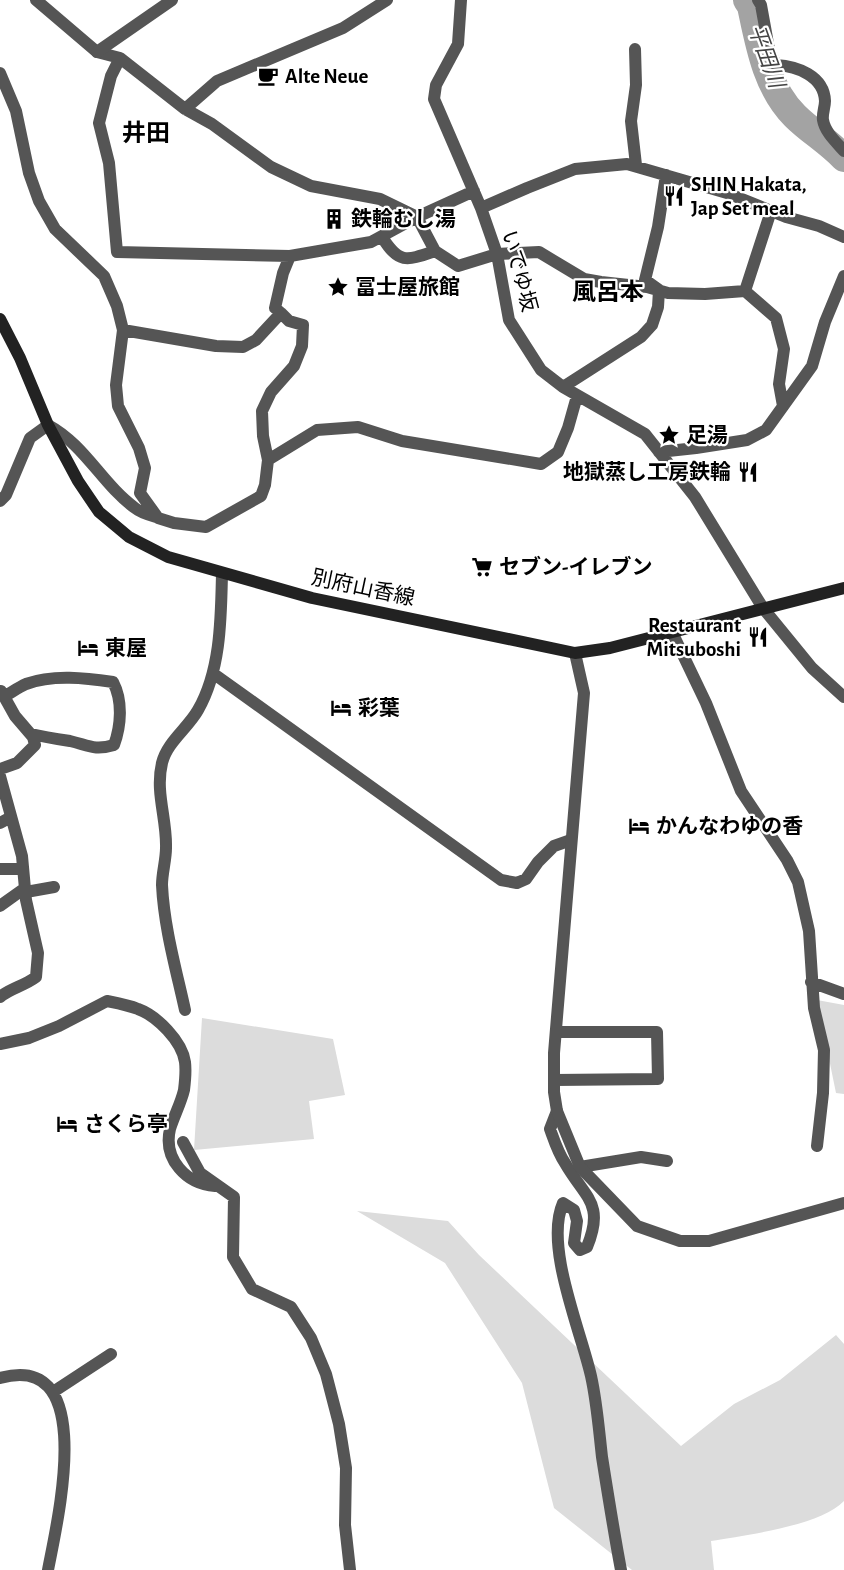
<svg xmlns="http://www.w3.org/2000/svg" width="844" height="1570" font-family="'Alegreya Sans','Noto Sans JP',sans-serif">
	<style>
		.green { fill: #dcdcdc }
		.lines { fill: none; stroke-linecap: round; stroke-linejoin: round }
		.river { stroke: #a3a3a3; stroke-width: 28 }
		.minor { stroke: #555; stroke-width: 12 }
		.tertiary { stroke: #555; stroke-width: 12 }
		.secondary { stroke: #222; stroke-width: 12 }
		.labels { text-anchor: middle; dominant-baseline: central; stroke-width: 4.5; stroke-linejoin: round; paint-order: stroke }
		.poi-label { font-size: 21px; font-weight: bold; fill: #000; stroke: #fff; text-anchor: start }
		.street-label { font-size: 21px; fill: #000; stroke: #fff }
		.water-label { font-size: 22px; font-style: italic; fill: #444; stroke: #fff }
		.quarter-label { font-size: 24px; font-weight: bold; fill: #000; stroke: #fff }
	</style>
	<rect width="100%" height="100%" fill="#fff"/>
	<path class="green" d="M817,1000l27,5v89l-8,-1z
		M202,1018l131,21 12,56 -36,6 5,38 -120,11z
		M357,1211l91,10 31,34 202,191 53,-42 46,-24 56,-45 8,9v157c-24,25 -98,34 -133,40l3,29h-82l-78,-62 -32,-125 -77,-120z"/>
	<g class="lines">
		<path class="river" d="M747,0l4,6c8,38 15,81 44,110 15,15 34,26 49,42"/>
		<path class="minor" d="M36,0l61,52 23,6 65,51 27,15 59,43 40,19 69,13 37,18 18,34 23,15 39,-12 42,-2 45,27 17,3 46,5 21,6 37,1 40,-3 31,27 8,31 -5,35 4,22
			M461,0l-3,44 -22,41 -2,14 47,109 16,46 12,66 32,50 22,17 82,47 50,63 68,111 49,60 32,29
			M758,0l3,5 8,44 7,16c21,1 48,11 49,36 0,6 -3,13 -2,19 2,12 13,22 21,31
			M635,49l1,36 -5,36 5,44
			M120,58l-9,18 -12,47 10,40 8,89 173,4 81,-14 46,-25 57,-26
			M0,73l16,38 13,62 10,28 16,28 49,47 13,30 6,24 -7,55 2,21 21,42 6,20 -5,25 18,25 16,5 32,4 55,-31 4,-11 3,-25 -5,-24 -1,-25 9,-19 23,-26 8,-20 1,-21 -14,-4 -8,-8
			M185,109l32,-28 126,-53 44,-28
			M481,208l46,-20 48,-19 52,-5 100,29 59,24 33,9 25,11
			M382,237c17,27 24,24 53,14
			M745,291l26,-80
			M123,330l93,16 27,1 13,-7 25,-27 -6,-5 8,-35 7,-17
			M563,387l78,-50 11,-12 6,-18 1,-17 -14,-10 13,-53 8,-52
			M659,452l37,-4 51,-8 19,-10 46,-64 13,-44 19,-46
			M268,460l49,-30 41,-3 44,14 139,23 17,-12 10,-24 9,-32
			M0,501l6,-6 24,-57 18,-13c37,20 54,59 87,83 6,5 14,7 21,9
			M672,632l34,71 35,88 46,69 11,22 11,49 5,77 10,42 -1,43 -6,53
			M214,674l287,206 16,3 9,-4 12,-17 16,-16 17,-6
			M5,696c7,-4 14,-9 21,-12 27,-10 60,-6 87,-2 10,19 8,44 1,63 -20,6 -26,0 -44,-4 -13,-2 -26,-4 -39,-7
			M0,769l17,-6 18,-18 -2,-8 -18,-21 -14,-25
			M0,776l22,80 4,44 12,53 -2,24c-12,9 -25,11 -36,20
			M0,823l11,-6
			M0,869h23
			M26,892l28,-5
			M0,906l25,-18
			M811,982l33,12
			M185,1010c-9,-41 -21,-83 -23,-125 0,-12 4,-25 4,-37 1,-29 -11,-56 -4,-85 5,-21 26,-35 36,-53 23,-40 23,-92 24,-137
			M0,1044l29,-6 30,-12 48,-25c10,2 21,4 31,8 19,7 44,32 47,53 1,8 0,20 -1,28 -3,13 -10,26 -14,39 -7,30 16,55 45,57
			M554,1080l104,-1 -1,-47h-101
			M557,1111l-7,18c4,11 8,24 15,34 20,35 40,40 22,84l-7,3 -6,-7 3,-22 -3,-11 -11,-7c-19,43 18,128 28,173 6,27 8,55 11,81 6,38 12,76 19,113
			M183,1142l17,31 34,24 -1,60 19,32 39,18 20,31 15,36 13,50 7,44 -1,57 5,45
			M580,1167l61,-10 26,4
			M0,1378c99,-28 57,144 48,192
			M53,1392l58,-38"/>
		<path class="tertiary" d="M97,52l75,-52
			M575,653l9,40 -30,360v39l3,19 23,56 57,59 43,15h29l135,-38"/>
		<path class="secondary" d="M0,319l20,39 28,67 30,56 21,31 30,25 39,20 144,41 263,55 35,-5 234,-60"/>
	</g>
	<defs>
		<g id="cafe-bare" transform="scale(1.62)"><path d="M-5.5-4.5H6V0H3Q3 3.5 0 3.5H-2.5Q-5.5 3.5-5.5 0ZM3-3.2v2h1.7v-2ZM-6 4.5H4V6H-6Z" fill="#000" stroke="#fff" stroke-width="2.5" paint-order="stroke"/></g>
		<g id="restaurant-bare" transform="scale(1.62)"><path d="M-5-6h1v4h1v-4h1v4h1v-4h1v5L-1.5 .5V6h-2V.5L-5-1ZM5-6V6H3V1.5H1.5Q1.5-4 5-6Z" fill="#000" stroke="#fff" stroke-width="2.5" paint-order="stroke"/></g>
		<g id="building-bare" transform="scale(1.62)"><path d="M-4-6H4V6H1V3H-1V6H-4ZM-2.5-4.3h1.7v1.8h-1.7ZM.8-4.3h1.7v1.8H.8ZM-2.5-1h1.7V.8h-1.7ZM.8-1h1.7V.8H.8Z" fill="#000" stroke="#fff" stroke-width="2.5" paint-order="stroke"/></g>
		<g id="sight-bare" transform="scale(1.62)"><path d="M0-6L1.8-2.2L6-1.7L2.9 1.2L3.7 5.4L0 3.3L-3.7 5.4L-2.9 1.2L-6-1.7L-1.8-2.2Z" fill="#000" stroke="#fff" stroke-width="2.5" paint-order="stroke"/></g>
		<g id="supermarket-bare" transform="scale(1.62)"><path d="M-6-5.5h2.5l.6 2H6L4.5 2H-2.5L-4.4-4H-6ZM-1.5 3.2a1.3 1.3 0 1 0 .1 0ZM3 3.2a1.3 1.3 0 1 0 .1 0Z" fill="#000" stroke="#fff" stroke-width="2.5" paint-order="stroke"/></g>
		<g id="hotel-bare" transform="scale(1.62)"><path d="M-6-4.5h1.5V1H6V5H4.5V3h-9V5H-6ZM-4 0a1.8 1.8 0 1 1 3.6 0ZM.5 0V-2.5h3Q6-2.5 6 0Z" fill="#000" stroke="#fff" stroke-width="2.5" paint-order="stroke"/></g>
	</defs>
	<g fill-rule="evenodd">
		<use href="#cafe-bare" x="268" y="76"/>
		<use href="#restaurant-bare" x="674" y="196"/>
		<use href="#building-bare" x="334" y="219"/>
		<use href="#sight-bare" x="338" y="287"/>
		<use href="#sight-bare" x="669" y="435"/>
		<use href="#restaurant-bare" x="748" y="472"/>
		<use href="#supermarket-bare" x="482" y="567"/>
		<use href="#restaurant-bare" x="758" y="637"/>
		<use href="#hotel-bare" x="88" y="648"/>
		<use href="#hotel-bare" x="341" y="708"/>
		<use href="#hotel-bare" x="639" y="826"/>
		<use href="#hotel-bare" x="67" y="1124"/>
	</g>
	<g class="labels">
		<g class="poi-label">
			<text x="285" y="76">Alte Neue</text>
			<text x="691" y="184">SHIN Hakata,<tspan x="691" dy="24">Jap Set meal</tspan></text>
			<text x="351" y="219">鉄輪むし湯</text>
			<text x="355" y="287">冨士屋旅館</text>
			<text x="686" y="435">足湯</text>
			<text x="731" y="472" text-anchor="end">地獄蒸し工房鉄輪</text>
			<text x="499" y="567">セブン-イレブン</text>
			<text x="741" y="625" text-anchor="end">Restaurant<tspan x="741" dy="24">Mitsuboshi</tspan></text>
			<text x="105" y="648">東屋</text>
			<text x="358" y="708">彩葉</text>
			<text x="656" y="826">かんなわゆの香</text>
			<text x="84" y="1124">さくら亭</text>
		</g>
		<g class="street-label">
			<text transform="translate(519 271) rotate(75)">いでゆ坂</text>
			<text transform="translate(363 588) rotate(12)">別府山香線</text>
		</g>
		<g class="water-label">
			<text transform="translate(766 56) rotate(70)">平田川</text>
		</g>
		<g class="quarter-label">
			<text x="146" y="134">井田</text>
			<text x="608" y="293">風呂本</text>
		</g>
	</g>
</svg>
